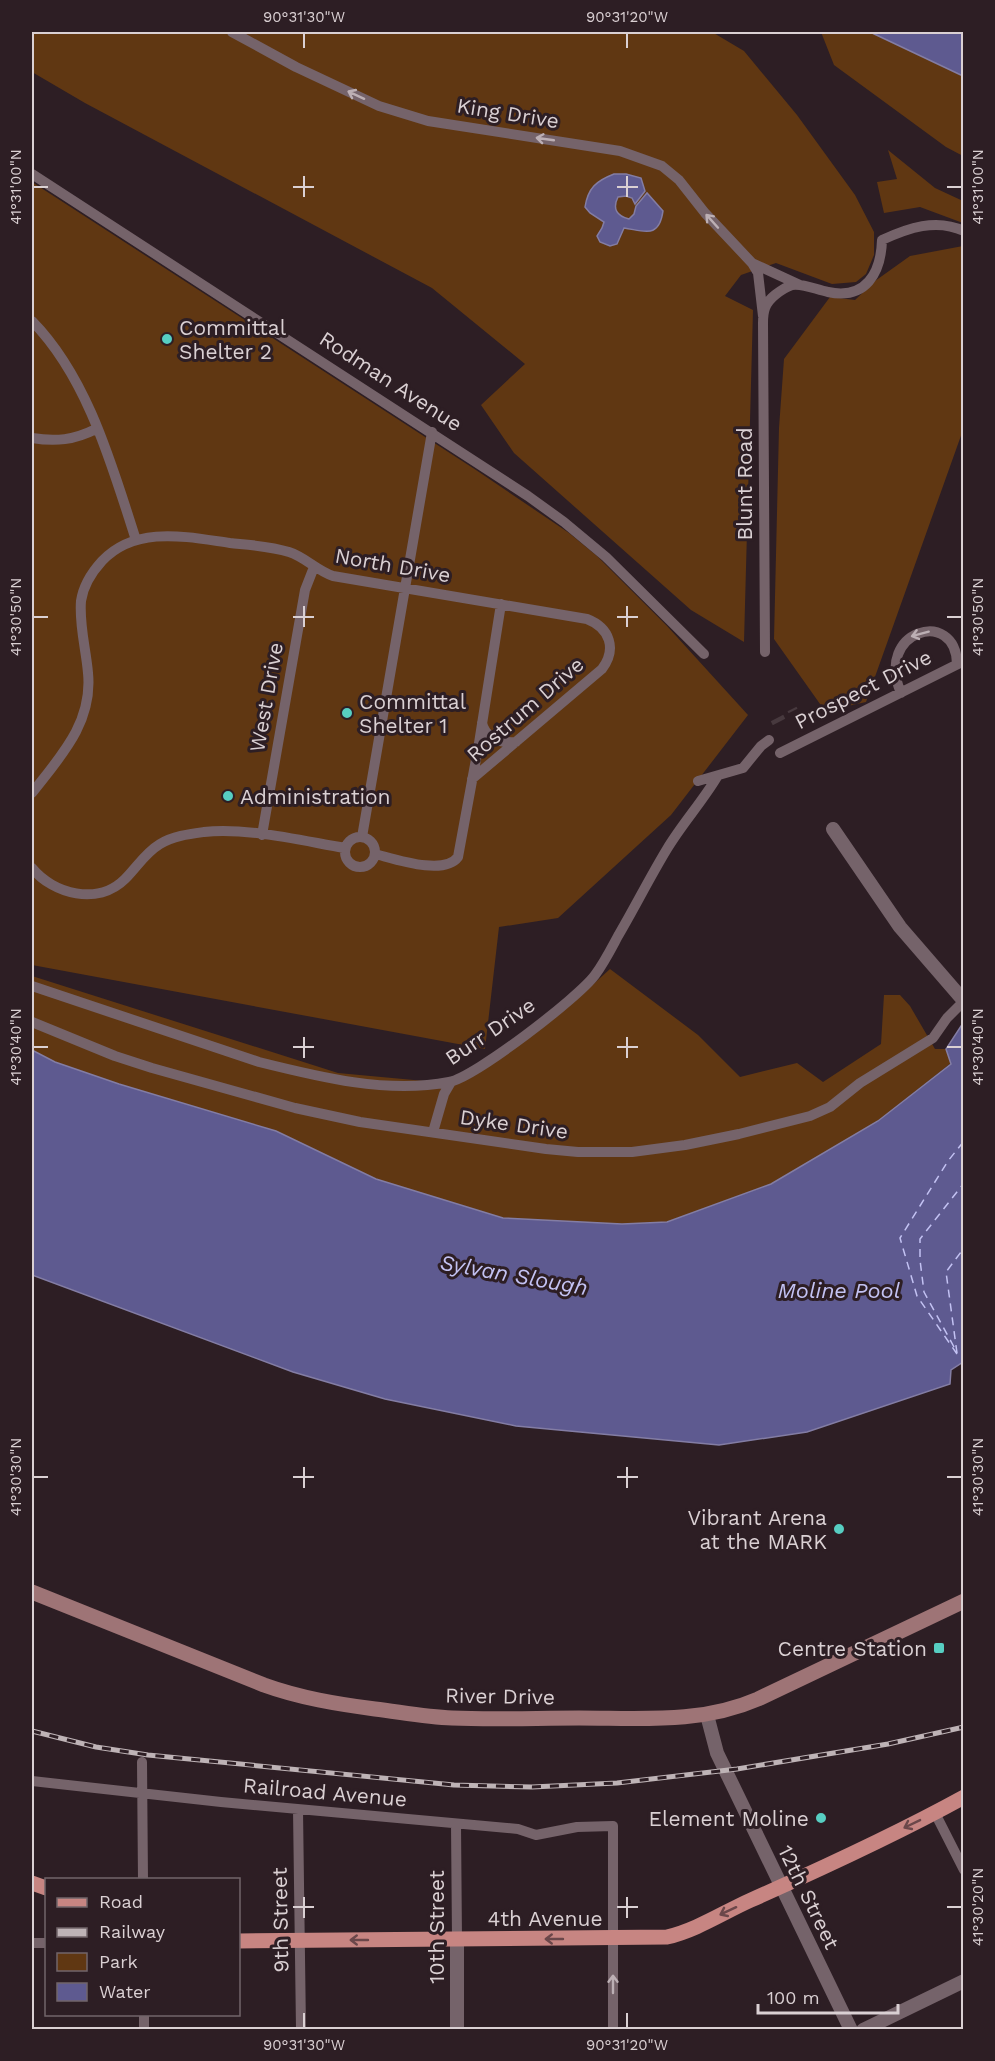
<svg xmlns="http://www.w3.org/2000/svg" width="995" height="2061" font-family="'Work Sans',sans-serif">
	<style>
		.green { fill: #603712 }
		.water { fill: #5e5a90; stroke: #837da4; stroke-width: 1.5 }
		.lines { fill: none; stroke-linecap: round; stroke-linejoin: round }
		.ferry { stroke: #c3c2f3; stroke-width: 1.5; stroke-dasharray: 8 6; stroke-linecap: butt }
		.minor-tunnel { stroke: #47393e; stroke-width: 10; stroke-dasharray: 10 5; stroke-linecap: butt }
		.tertiary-tunnel { stroke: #47393e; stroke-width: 14; stroke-dasharray: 14 7; stroke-linecap: butt }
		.minor { stroke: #75636a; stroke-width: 10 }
		.tertiary { stroke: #75636a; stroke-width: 14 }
		.secondary { stroke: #9e7476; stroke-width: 15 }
		.primary { stroke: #c78582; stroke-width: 15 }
		.rail-casing { stroke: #beb3b6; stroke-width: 5 }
		.rail { stroke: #2d1e24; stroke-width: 3; stroke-dasharray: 9; stroke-linecap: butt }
		.oneway { stroke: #bcafb4 }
		.oneway2 { stroke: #6b474a }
		.ticks { fill: none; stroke: #dad0d3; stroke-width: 2 }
		.poi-dot { fill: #57cec2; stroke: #2d1e24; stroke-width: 2 }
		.labels { text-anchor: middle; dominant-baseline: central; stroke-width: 6; stroke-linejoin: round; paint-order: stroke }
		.street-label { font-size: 21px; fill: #dad0d3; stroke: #2d1e24 }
		.poi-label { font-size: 21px; fill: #dad0d3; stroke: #2d1e24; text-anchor: start }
		.water-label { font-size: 22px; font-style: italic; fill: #c3c2f3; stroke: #2d1e24 }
		.neatline { fill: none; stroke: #dad0d3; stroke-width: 2 }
		.ticks-label { font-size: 15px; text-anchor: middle; fill: #dad0d3 }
	</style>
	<rect width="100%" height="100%" fill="#2d1e24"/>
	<path class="green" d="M32,32h680l32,19 53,64 58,80 19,37v23l-8,19 -10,8 -24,2 -56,-21 -35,12 -16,21 28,14 -9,332 -53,-32 -177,-157 -33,-48 44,-41 -93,-76 -347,-185 -53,-31z
		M821,32h49l93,44v80l-17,-9 -112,-82z
		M888,150l47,38 28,13v22l-43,-16 -36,6 -7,-31 20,-3z
		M32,182l444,288 93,63 28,23 70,70 81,89 -77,100 -113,103 -59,9 -14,122 -453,-84z
		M963,246v184l-97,272 -41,9 -51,-72 5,-211 5,-69 46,-62 25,3 20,-19 35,-25z
		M610,969l88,66 42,42 57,-14 26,19 58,-38 3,-49h16l10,11 25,43h11l5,14 -73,58 -107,63 -104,38 -45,2 -119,-6 -127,-39 -100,-48 -157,-47 -64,-22 -23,-12v-74l306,97 119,11 110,-76z"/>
	<path class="water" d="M870,32h93v44z
		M614,174h12l15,4 4,13 -10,13 -3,-6 -6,-2 -8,1c-6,12 -1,19 11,22l5,-5 2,-8 11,-13 16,18c-4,28 -18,20 -39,17l-7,16 -7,2 -10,-4 -3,-6 5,-8 2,-6 -14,-9 -5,-6c3,-19 11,-26 29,-33z
		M963,1023v339l-12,8 -1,14 -143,48 -88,13 -203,-19 -131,-27 -92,-27 -261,-97v-225l23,12 64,22 157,47 100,48 127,39 119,6 45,-2 104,-38 107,-63 73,-57 -5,-15z"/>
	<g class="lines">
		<path class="ferry" d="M954,1347l-30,-55 -4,-32v-21l44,-56
			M957,1353l-11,-81 18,-24
			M957,1354l-40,-58 -17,-58 48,-77 16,-20"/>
		<path class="minor-tunnel" d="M792,709l1,2"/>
		<path class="tertiary-tunnel" d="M777,718l2,4"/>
		<path class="minor" d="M232,32l64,35 83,39 49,15 192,30 42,15 17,14 26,33 47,50 6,10 5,43
			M32,174l496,322 36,26 42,35 98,97
			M752,263l48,22
			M32,321c56,57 80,145 104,219
			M32,438c24,4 42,2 64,-9
			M765,652l-2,-329c0,-12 2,-20 12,-28 5,-4 11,-8 17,-10 11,-2 25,5 36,7 38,8 53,-19 54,-52 26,-12 54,-22 82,-9
			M901,693c-27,-63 55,-86 56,-29
			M482,723c4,17 19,20 34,19
			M780,753l184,-92
			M698,781l45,-13 18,-22 8,-6
			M32,793c28,-36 61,-70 56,-120 -2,-24 -9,-48 -7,-72 2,-14 11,-29 21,-40 34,-36 85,-24 128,-18 20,2 40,3 59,9 16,5 27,18 44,24l254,43c23,9 30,30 15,50l-130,110
			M262,835l43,-245 9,-23
			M362,837l70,-405
			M345 852a15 15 0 1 1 30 0a15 15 0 1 1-30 0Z
			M375,854c20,5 69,22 83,3l21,-114 22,-139
			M32,868c21,26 66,38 93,11 12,-12 20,-26 35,-35 13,-8 29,-10 44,-12 42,-5 99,9 141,16
			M32,986l227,76c60,15 128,32 190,20 26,-5 129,-84 146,-107 9,-12 16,-26 23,-39 17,-29 32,-59 49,-87 15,-25 35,-47 50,-72
			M32,1022l83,34 37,12 143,40 65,14 186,27 32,3h54l53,-7 54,-11 71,-18 20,-9 30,-24 73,-45 14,-20 17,-17
			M433,1132l11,-38 7,-12
			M142,1762l1,118
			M32,1781l189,21 297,27 18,6 41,-8 36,-1v204
			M298,1810l3,220
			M935,1813l29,57
			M456,1824l1,116
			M32,1943h14
			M144,2014v16"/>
		<path class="tertiary" d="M833,829l67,98 64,74
			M707,1715l10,38 134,277
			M457,1940v90
			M863,2030l101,-49"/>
		<path class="secondary" d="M32,1592l232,93c36,13 73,19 111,24 25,3 51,8 77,9 42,2 85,0 127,0 61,0 122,6 179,-19l206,-98"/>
		<path class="primary" d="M32,1883l14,5
			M238,1941l429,-4c30,-7 57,-25 84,-37 72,-32 144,-65 213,-103"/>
		<g class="rail-casing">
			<path id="rail" d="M32,1731l64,16 52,8 306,30 78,2 85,-4 120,-14 151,-25 76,-17"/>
		</g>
		<use href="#rail" class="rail"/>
	</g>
	<defs><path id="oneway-shaft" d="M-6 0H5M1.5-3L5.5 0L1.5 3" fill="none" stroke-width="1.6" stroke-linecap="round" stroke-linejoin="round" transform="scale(1.5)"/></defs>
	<g class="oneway">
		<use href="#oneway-shaft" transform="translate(356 95) rotate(-155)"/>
		<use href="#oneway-shaft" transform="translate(545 139) rotate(-172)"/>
		<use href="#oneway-shaft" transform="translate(712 221) rotate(-132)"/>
		<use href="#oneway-shaft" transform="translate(920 634) rotate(165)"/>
		<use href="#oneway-shaft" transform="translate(613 1984) rotate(-90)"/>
	</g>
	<g class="oneway2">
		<use href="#oneway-shaft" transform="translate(912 1824) rotate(154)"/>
		<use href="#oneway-shaft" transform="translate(728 1911) rotate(155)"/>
		<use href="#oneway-shaft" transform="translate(554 1939) rotate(180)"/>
		<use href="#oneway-shaft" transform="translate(359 1940) rotate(180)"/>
	</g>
	<path class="ticks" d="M304,33v15M627,33v15M304,176v21M627,176v21M33,187h15M293,187h21M617,187h21M947,187h15M304,606v21M627,606v21M33,617h15M293,617h21M617,617h21M947,617h15M304,1037v21M627,1037v21M33,1047h15M293,1047h21M617,1047h21M947,1047h15M304,1467v21M627,1467v21M33,1477h15M293,1477h21M617,1477h21M947,1477h15M304,1897v21M627,1897v21M293,1907h21M617,1907h21M947,1907h15M304,2013v15M627,2013v15"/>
	<g class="poi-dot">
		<circle cx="167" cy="339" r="6"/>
		<circle cx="347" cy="713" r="6"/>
		<circle cx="228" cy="796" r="6"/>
		<circle cx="839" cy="1529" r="6"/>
		<rect x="933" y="1642" width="12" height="12" rx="3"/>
		<circle cx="821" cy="1818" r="6"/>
	</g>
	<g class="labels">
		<g class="street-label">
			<text transform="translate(508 113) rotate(9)">King Drive</text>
			<text transform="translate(391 381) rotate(33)">Rodman Avenue</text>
			<text transform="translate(744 484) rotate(-90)">Blunt Road</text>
			<text transform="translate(393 565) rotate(10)">North Drive</text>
			<text transform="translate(863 689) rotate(-27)">Prospect Drive</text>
			<text transform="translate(266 697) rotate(-80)">West Drive</text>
			<text transform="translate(525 709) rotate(-41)">Rostrum Drive</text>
			<text transform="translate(490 1031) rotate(-34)">Burr Drive</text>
			<text transform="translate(514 1124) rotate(8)">Dyke Drive</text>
			<text transform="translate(500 1696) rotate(1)">River Drive</text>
			<text transform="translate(325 1792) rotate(5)">Railroad Avenue</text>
			<text transform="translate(809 1897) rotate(64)">12th Street</text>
			<text x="545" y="1918">4th Avenue</text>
			<text transform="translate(280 1920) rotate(-91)">9th Street</text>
			<text transform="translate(436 1927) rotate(-90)">10th Street</text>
		</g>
		<g class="poi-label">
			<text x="179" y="327">Committal<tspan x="179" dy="24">Shelter 2</tspan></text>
			<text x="359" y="701">Committal<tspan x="359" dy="24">Shelter 1</tspan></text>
			<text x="240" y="796">Administration</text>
			<text x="827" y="1517" text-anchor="end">Vibrant Arena<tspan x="827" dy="24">at the MARK</tspan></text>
			<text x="927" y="1648" text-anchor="end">Centre Station</text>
			<text x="809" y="1818" text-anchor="end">Element Moline</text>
		</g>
		<g class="water-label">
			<text transform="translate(514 1275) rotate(10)">Sylvan Slough</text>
			<text x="839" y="1290">Moline Pool</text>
		</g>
	</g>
	<rect width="995" height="2061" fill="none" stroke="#2d1e24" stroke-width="66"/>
	<rect x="45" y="1878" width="195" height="138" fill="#2d1e24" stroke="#72656a" stroke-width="1.5"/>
	<rect x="57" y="1898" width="30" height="9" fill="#c78582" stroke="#72656a" stroke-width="1.5"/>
	<text x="99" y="1908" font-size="18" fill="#dad0d3">Road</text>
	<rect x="57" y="1928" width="30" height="9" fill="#beb3b6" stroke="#72656a" stroke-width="1.5"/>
	<text x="99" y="1938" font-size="18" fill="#dad0d3">Railway</text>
	<rect x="57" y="1953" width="30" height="18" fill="#603712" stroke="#72656a" stroke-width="1.5"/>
	<text x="99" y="1968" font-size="18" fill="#dad0d3">Park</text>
	<rect x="57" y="1983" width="30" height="18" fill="#5e5a90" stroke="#72656a" stroke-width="1.5"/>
	<text x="99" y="1998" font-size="18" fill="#dad0d3">Water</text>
	<path d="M758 2004v9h140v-9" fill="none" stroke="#dad0d3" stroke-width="3"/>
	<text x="767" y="2004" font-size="18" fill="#dad0d3" stroke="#2d1e24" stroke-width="4.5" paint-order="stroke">100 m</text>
	<rect x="33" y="33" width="929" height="1995" class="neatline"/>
	<g class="ticks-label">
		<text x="304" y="22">90°31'30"W</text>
		<text x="627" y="22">90°31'20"W</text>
		<text transform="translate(16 187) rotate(-90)" y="5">41°31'00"N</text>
		<text transform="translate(978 187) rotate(-90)" y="5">41°31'00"N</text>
		<text transform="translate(16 617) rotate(-90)" y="5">41°30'50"N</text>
		<text transform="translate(978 617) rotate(-90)" y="5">41°30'50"N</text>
		<text transform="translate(16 1047) rotate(-90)" y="5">41°30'40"N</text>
		<text transform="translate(978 1047) rotate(-90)" y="5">41°30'40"N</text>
		<text transform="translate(16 1477) rotate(-90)" y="5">41°30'30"N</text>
		<text transform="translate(978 1477) rotate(-90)" y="5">41°30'30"N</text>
		<text transform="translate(978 1907) rotate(-90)" y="5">41°30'20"N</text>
		<text x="304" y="2050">90°31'30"W</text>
		<text x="627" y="2050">90°31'20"W</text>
	</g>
</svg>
